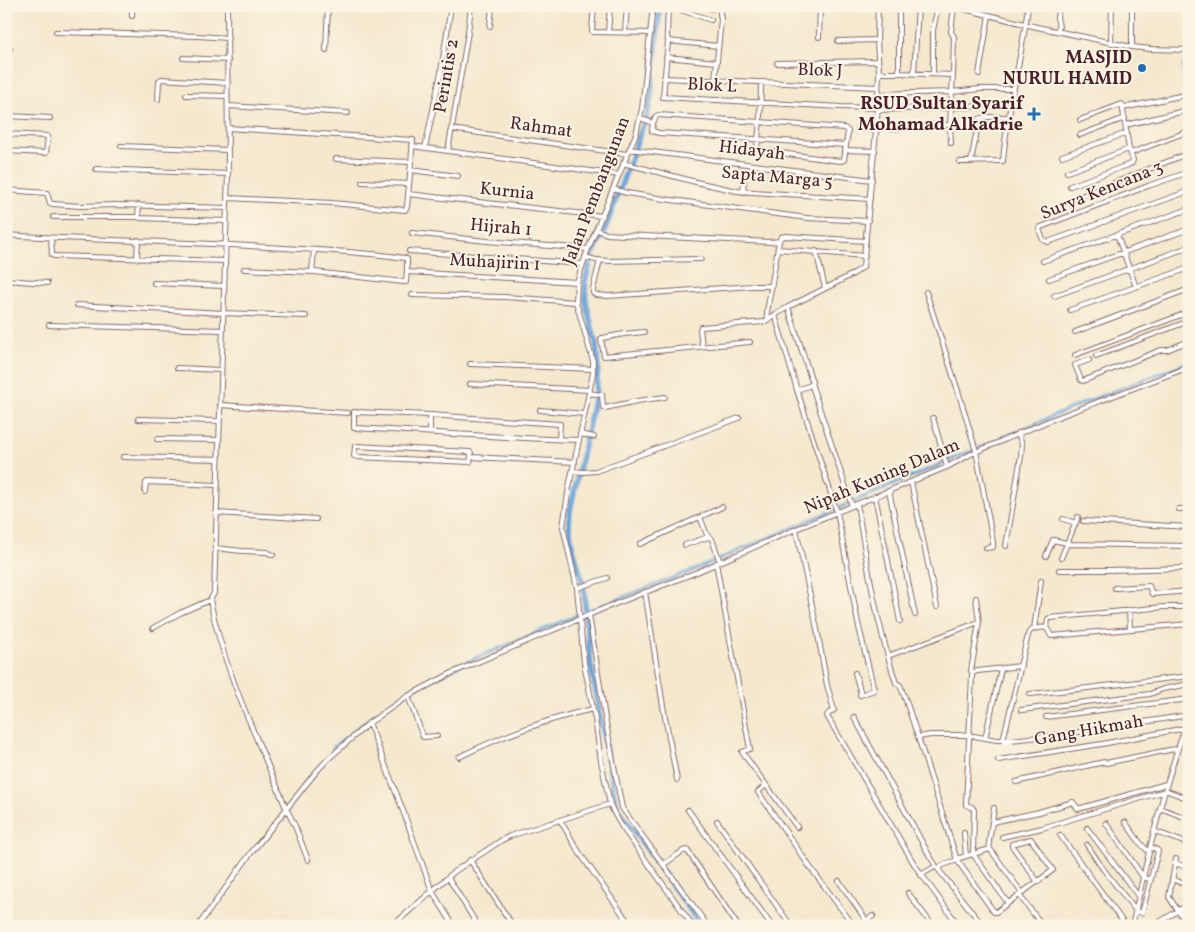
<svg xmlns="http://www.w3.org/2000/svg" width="1195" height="932" font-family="Vollkorn,serif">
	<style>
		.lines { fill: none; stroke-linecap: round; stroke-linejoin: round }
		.stream { stroke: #69a3d9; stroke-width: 1 }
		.canal { stroke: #69a3d9; stroke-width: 3 }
		.river { stroke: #69a3d9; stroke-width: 5.5 }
		.minor-casing { stroke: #866664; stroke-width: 6 }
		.minor { stroke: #fff; stroke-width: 4 }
		.poi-dot { fill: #1f6fb2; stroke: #fcf5e5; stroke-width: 2 }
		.labels { text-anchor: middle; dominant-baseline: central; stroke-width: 4; stroke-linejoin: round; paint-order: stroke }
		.poi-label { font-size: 18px; font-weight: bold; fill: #4a1f2b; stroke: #fcf5e5; text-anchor: end }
		.street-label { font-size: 18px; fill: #4a1f2b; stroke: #fcf5e5 }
	</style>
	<rect width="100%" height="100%" fill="#fcf5e5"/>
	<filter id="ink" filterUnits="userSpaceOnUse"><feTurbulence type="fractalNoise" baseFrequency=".02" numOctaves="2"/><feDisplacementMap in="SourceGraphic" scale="10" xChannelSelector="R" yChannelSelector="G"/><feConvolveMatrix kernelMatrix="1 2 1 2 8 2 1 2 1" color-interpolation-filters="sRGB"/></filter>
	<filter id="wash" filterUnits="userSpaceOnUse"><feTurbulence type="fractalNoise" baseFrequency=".0096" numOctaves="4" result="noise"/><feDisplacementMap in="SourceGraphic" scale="20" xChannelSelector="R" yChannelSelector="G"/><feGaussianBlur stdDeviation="1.12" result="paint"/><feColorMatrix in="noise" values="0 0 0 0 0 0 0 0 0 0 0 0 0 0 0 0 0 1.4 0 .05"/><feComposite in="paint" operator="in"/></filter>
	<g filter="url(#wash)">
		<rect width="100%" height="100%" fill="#f4e9ce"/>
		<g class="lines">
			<path class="stream" d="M1184,93l-2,-27 7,-20
				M1184,97l1,11
				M1185,112l1,13 3,9"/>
			<path class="canal" d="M333,748l41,-33 35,-24 58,-29 113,-48 116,-45 390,-167 103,-40"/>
			<path class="river" d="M660,6l-9,91 -3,15 -44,120 -12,24 -7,26 1,20 10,42 2,23 -2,24 -26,120 -1,14 3,20 12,42 2,31 5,49 24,133 4,10 82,116"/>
		</g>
	</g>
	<g filter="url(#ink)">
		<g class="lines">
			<g class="minor-casing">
				<path id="minor" d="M132,6v10
					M594,6l-2,25 1,1 58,1
					M653,6l-11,103 -6,25 -48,115 -11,33 -1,20 17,59v12l-4,20 -20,94 -6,40 14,61 7,75 11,56 6,42 9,43 4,9 8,14 71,99
					M668,6l-1,29 1,6 -5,56 178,10 37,1
					M669,6l42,14
					M704,6l8,3
					M899,6v67
					M952,6l85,21 95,20 19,2 38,1
					M653,7l15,1
					M383,11l1,-5
					M490,26l2,-20
					M1057,31l2,-4 -2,-10 3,-11
					M56,32l142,4 30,2
					M608,32l2,-26
					M625,32l2,-26
					M819,37l1,-31
					M668,41l50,5
					M838,41l39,-1
					M1111,43l1,-37
					M1132,47v-41
					M6,49h4
					M326,50l2,-44
					M666,57l51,5
					M183,58l45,2
					M777,63l101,-2
					M879,73h20l54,2 -3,50 1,18
					M914,73l4,-67
					M933,74v-44l5,-24
					M979,74l10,-59
					M953,75l1,-38 -3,-5 3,-25
					M664,78l214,9
					M715,80l6,-60 -2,-14
					M761,82c0,22 -1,44 -4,66l1,2 82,11 4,-1 4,-29 -1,-1 -3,-2 -185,-13 -3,1 -3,7 -1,8 7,2 187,12
					M1189,93v23
					M878,94l74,-2 28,-3h33
					M186,95l42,1
					M158,99l1,-18 2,-2 67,4
					M228,106l120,7
					M1123,108l66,-14
					M878,110l132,-5
					M6,116l44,2
					M640,118l13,5
					M1080,120l42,-16 7,45
					M1126,125l62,-15
					M451,129l176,25
					M858,129l19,1
					M891,129l46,-4h13
					M6,134l41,2 1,1 -2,16 -40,-2
					M1080,135l45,-17
					M121,146l107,4
					M412,146l207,29
					M425,148l16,-76 10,-66
					M629,149l243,31
					M845,150l30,1
					M448,151l20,-119 3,-26
					M1131,153l58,-22
					M1062,156l65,-23
					M336,159l74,3
					M960,162l43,-1c4,-52 19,-103 25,-155
					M971,162l8,-43 6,-2h24
					M623,163l73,19 41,9 133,8
					M96,169l132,5
					M410,170l48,6
					M1067,172l62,-23 4,11 -1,3 -4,2 -58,21
					M1189,172l-41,14 -107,41 -2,2 4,11 5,2 141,-51
					M362,182l47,2
					M613,189l14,4 37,6 143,19 61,3
					M6,190l41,3 3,10 3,1 27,2 36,-1 111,3
					M743,192l1,-11
					M408,194l195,22
					M228,198l104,5 73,7 2,-3 6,-67 -185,-12
					M1074,199l115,-46
					M139,205l-1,11 2,2 86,3
					M53,217h86
					M597,230l10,4 17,1 146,7 9,-1
					M412,233l75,8 101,8
					M6,235c98,6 195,7 293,14 35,2 71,4 106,9l2,1v11l1,2 169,10
					M1117,235l19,52
					M51,238l1,17 2,1 171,5
					M779,249l86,7
					M409,251l174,13
					M816,251l9,37
					M585,257l11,3 13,1 92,-2
					M137,258l1,-18
					M600,260l-7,29v4l3,2 12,1 144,-10h20
					M1043,261l146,-52
					M244,269l70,3 90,10h2l1,-12
					M312,272l2,-22
					M1049,279l140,-50
					M6,280l41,3
					M154,283l70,3
					M926,292l33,102 17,57 17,91v5l-7,1
					M412,295l93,2 71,5
					M1054,296l135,-49
					M77,305l146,8 83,3
					M789,310l23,72 -1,3 -14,5
					M1070,310l119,-42
					M771,318l-4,-2v-4l12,-71 2,-4 4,-1 81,5
					M776,318l21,72 40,122 21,111 16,67 -14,5
					M49,325l173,5
					M644,332l-20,2 -22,4 -1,1 3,17 146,-14
					M1075,332l114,-43
					M702,346l-2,-17 1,-2 63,-5 24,-15 42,-21 23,-12 10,-7 14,-146 2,-48 -2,-33 1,-34
					M1075,355l114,-43
					M1096,356l93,-35
					M1089,360l-14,5 6,15 2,1 78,-31h6l22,-9
					M470,364l123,5
					M177,368l44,2
					M470,384l120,6
					M812,386l40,120
					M589,393l13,2 1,12 2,1 32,-7 28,-4
					M220,405l128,8
					M540,410l45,4
					M933,418l14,49
					M138,419l81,2
					M430,432v-17
					M580,434l14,3
					M157,439l62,1
					M559,439l1,-15 -130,-9 -76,-3v16c75,4 150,10 225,12
					M123,457l95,2
					M471,457l-1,5 -113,-5 -3,-1 1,-9v-1l115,6 1,1v4l104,5
					M573,471l10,1 13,-1 143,-53
					M911,482l26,125
					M889,491l26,124
					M145,492l1,-9 1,-1 70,3
					M875,496l25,125
					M857,504c10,60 20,121 39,179l4,2 5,13 13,39
					M1179,509l10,1
					M216,513l100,6
					M700,517l7,18 5,4 8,23
					M1078,517l-11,27 122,2
					M1063,519l13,4
					M1083,521l106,6
					M796,529l21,100 10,56 7,25 -6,4 -1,2 89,151 43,59
					M640,544l82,-37
					M685,545l23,-8
					M1006,546l15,-90 1,-12 -4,-11
					M215,548l27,3 25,1 6,3
					M1046,556l7,-16 14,3
					M1061,558l6,-14
					M716,563l34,186 -8,3 55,75
					M1059,570h50l80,-2
					M577,588l30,-10
					M1115,588l34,-2 3,8 37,-3
					M645,592l18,114 14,74
					M210,600c14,72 48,140 76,208l9,18 13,34
					M1129,610l1,19
					M589,615l16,103 17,90 86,118
					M153,628l27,-15 30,-13 4,-7 14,-419 -1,-168
					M1047,628l1,-9 2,-1 114,-11h25
					M1047,628l4,8 138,-12
					M1034,629l7,-48
					M888,656l91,-34
					M855,673l6,21
					M973,673l-2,-2 8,-49 -3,-24
					M1030,694l49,-5 110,-13
					M408,696l15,41 14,-1
					M1021,710l129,-16 13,-5 26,-5
					M854,717l75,138 9,14 45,57
					M1046,717l143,-18
					M369,723l33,85 30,83 22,35
					M985,738l16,-69
					M1003,740l18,-75
					M459,757c43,-21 87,-38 134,-48
					M998,760l104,-16 83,-16
					M1016,782l88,-20 2,1 63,-13 8,-1
					M766,785l-8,7 52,75 44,59
					M1165,790l24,9
					M994,808l-5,34 1,7 32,44
					M1160,808l29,11
					M688,810l84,116
					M560,820l19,32 52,74
					M717,821l74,105
					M993,822l46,-10 34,-10 5,7 88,-25
					M1125,822l16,22 8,8
					M1106,823l37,54 8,3
					M1087,828l52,69
					M1154,831l35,13
					M964,833l2,23
					M1060,835l66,91
					M1002,837l40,-9 123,-37
					M1087,845l16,24 33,42 6,2 16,-62 -1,-1 -6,-3
					M990,849l-17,5 35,49
					M956,859l17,-5 1,-44 -2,-3 -6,-2 6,-130 2,-3 4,-1 42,-5 9,-34c4,-4 12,-5 18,-4
					M1176,859l-7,38 19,29
					M470,860l43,66
					M1175,863l14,5
					M664,864l19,-13 4,-1 51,76
					M938,869l5,-4 14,-5
					M921,875l15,-9
					M448,877l30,49
					M1172,879l17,7
					M839,881l27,39
					M1038,882l-26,-36v-2l19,-5 22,31 -57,42h-2l-37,-52 -39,-123 13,-2h37l29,5h14l55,-6 123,-19
					M908,893l25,33
					M1019,895l24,31
					M198,926l53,-73 65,-81 11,-12 42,-37 39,-27 44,-23 153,-65 92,-36 99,-43 151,-62 24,-13 82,-35 136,-52
					M392,926l63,-55 47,-31 8,-4 100,-32
					M858,926l15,-10
					M1132,926c16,-70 31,-141 57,-208
					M1153,926l36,-22"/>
			</g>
			<use href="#minor" class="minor"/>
		</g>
	</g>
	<g class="poi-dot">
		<circle cx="1142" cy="68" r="5"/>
		<path d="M1031.5 106.5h5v5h5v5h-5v5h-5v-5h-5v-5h5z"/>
	</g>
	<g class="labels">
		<g class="poi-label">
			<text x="1132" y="58">MASJID<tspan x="1132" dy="21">NURUL HAMID</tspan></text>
			<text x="1023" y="104">RSUD Sultan Syarif<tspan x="1023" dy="21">Mohamad Alkadrie</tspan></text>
		</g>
		<g class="street-label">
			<text transform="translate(820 71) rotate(2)">Blok J</text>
			<text transform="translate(447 76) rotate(-80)">Perintis 2</text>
			<text transform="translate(712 86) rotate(3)">Blok L</text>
			<text transform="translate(541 128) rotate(8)">Rahmat</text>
			<text transform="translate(752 151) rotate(7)">Hidayah</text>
			<text transform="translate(777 178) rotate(5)">Sapta Marga 5</text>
			<text transform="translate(597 191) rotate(-69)">Jalan Pembangunan</text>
			<text transform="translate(1102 191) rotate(-22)">Surya Kencana 3</text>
			<text transform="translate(507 192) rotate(6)">Kurnia</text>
			<text transform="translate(501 228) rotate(5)">Hijrah 1</text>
			<text transform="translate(495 263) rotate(3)">Muhajirin 1</text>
			<text transform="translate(882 477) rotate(-23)">Nipah Kuning Dalam</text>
			<text transform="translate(1089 731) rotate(-10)">Gang Hikmah</text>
		</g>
	</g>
	<rect width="1195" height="932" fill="none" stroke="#fcf5e5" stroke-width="25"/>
</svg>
